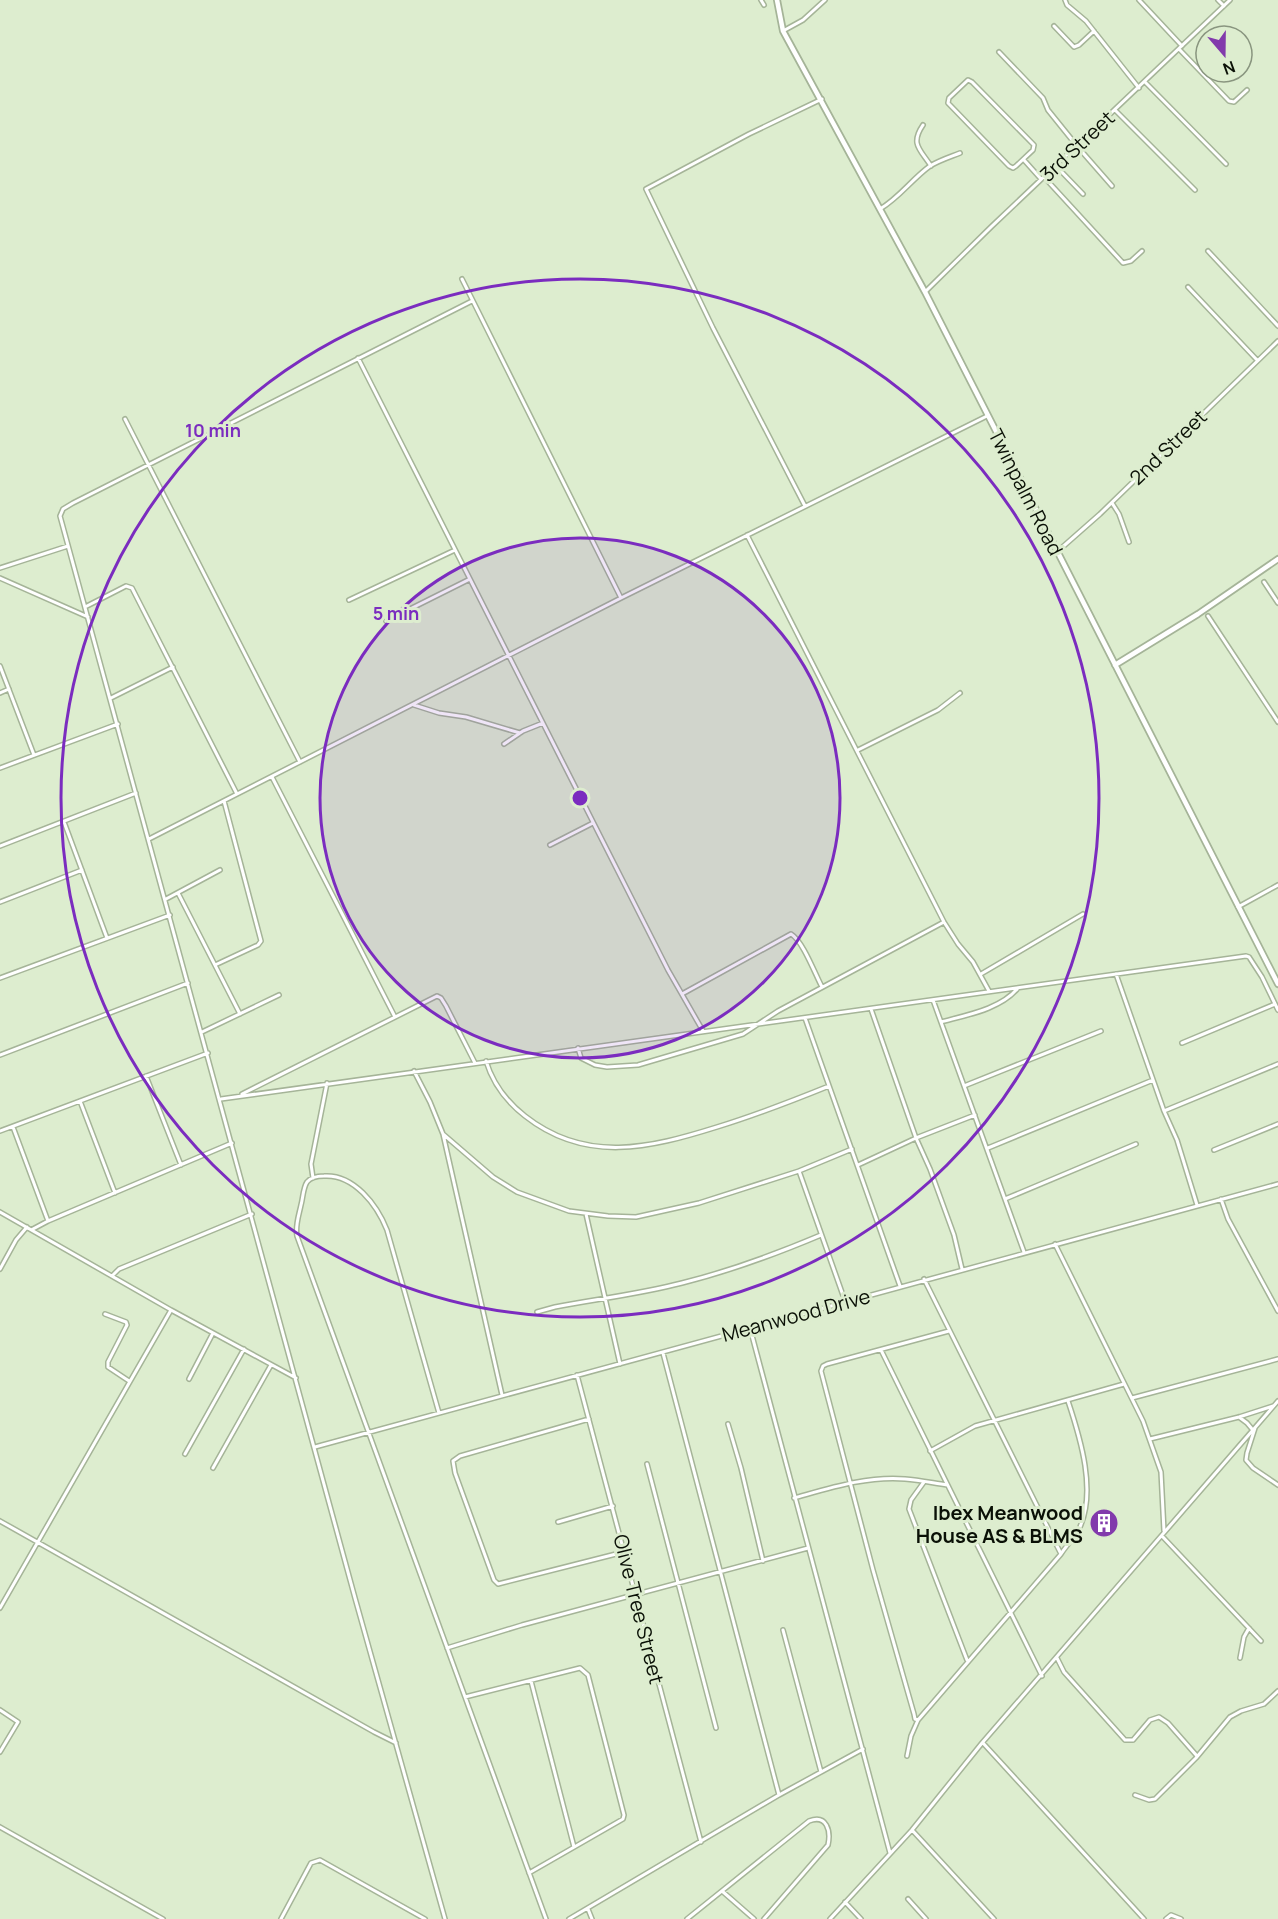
<svg xmlns="http://www.w3.org/2000/svg" width="1278" height="1919" font-family="Manrope,sans-serif">
	<style>
		.lines { fill: none; stroke-linecap: round; stroke-linejoin: round }
		.minor-casing { stroke: #a5b498; stroke-width: 6 }
		.secondary-casing { stroke: #a5b498; stroke-width: 8 }
		.minor { stroke: #fff; stroke-width: 3 }
		.secondary { stroke: #fff; stroke-width: 4.5 }
		.ring { fill: none; stroke: #7b2cbf; stroke-width: 3 }
		.labels { text-anchor: middle; dominant-baseline: central; stroke-width: 6; stroke-linejoin: round; paint-order: stroke }
		.street-label { font-size: 20px; fill: #0a1006; stroke: #ddedcf }
		.poi-label { font-size: 20px; font-weight: bold; fill: #0a1006; stroke: #ddedcf; text-anchor: end }
		.centre { fill: #7b2cbf; stroke: #ddedcf; stroke-width: 3 }
		.ring-label { font-size: 18px; text-anchor: middle; font-weight: bold; fill: #7b2cbf; stroke: #ddedcf; stroke-width: 6; stroke-linejoin: round; paint-order: stroke }
	</style>
	<rect width="100%" height="100%" fill="#ddedcf"/>
	<g class="lines">
		<g class="minor-casing">
			<path id="minor" d="M761,0l3,5
				M1065,0l2,5 19,16 53,67
				M1139,0l43,46
				M1218,0l6,6
				M1054,26l20,21 5,-2 15,-14
				M783,31l20,-11 22,-20
				M1179,49l50,52 5,1 13,-12
				M999,52l44,46 5,12 29,36 35,40
				M968,80l4,2 62,63 -1,5 -17,16 -3,2 -4,-2 -61,-63 1,-5z
				M1145,82l81,82
				M1115,110l80,80
				M923,125c-13,19 -3,24 8,41
				M1024,160l17,19
				M1056,166l27,28
				M1044,177l79,86 8,-2 11,-10
				M880,209c19,-11 32,-30 50,-43 10,-6 20,-9 30,-13
				M1208,251l70,75
				M462,279l159,319
				M1188,287l69,73
				M926,291l65,-64 239,-227
				M358,358l310,612 35,61
				M125,419l175,343
				M1112,503l7,11 10,28
				M805,506l-92,-178 -67,-139 103,-55 73,-35
				M747,535l197,387 14,22 15,18 16,29
				M1058,551l42,-37 178,-173
				M0,568l68,-22
				M0,578l88,39
				M1264,582l14,21
				M349,600l106,-50
				M85,607l41,-21 6,2 105,206
				M1208,616l70,106
				M386,621l84,-42
				M0,666l34,89
				M0,693l9,-4
				M111,698l62,-31
				M414,705l25,8 27,4 54,16
				M504,744l19,-13 20,-8
				M858,750l80,-40 22,-17
				M0,768l118,-44
				M272,777l123,240
				M64,822l43,116
				M149,839l472,-241 366,-182
				M550,845l43,-22
				M0,846l136,-53
				M178,893l62,121
				M166,899l54,-29
				M0,902l82,-32
				M1238,907l40,-22
				M215,965l43,-20 3,-4 -37,-140
				M981,974l102,-60
				M1116,974l48,137 13,29 20,65
				M0,978l170,-63
				M682,994l109,-60c12,7 24,40 31,53
				M933,1000l91,252
				M871,1009l45,129 14,31 24,66 8,34
				M805,1018l95,268
				M941,1022c26,-7 60,-13 77,-34
				M202,1032l77,-37
				M1182,1043l93,-39
				M578,1048l3,10 14,7 12,2 31,-2 105,-31 35,-23 166,-89
				M0,1055l188,-72
				M486,1061c7,23 21,41 39,55 61,48 125,32 192,11 39,-12 75,-26 112,-41
				M414,1071l16,31 13,32 59,261
				M146,1076l35,89
				M964,1086l137,-55
				M242,1094l195,-98 4,2 5,8 29,57
				M221,1099l1025,-143 3,1 13,20 16,33
				M80,1101l35,92
				M1164,1111l114,-47
				M13,1127l35,94
				M0,1131l208,-78
				M443,1134l50,43 24,15 52,19 39,5 28,1 63,-14 100,-32 46,130
				M988,1148l165,-68
				M1214,1150l64,-26
				M858,1165l58,-27 59,-23
				M799,1171l53,-22
				M313,1178l-2,-14 16,-81
				M1005,1199l131,-55
				M1221,1199l7,20 50,92
				M0,1212l171,98 125,68
				M586,1214l34,150
				M33,1229l15,-8 184,-78
				M1055,1244l88,177 18,51 3,59
				M0,1269l16,-29 11,-13
				M112,1276l7,-7 133,-55
				M537,1312l18,-5c42,-8 85,-13 127,-24 48,-12 94,-29 139,-48
				M105,1314l21,8 1,3 -19,37v5l21,14
				M750,1328l140,525
				M881,1350l161,326
				M663,1353l116,442
				M577,1375l124,467
				M189,1379l24,-46
				M1132,1398l146,-39
				M439,1413l-52,-183c-10,-25 -33,-56 -63,-54 -6,0 -13,1 -17,6 -4,6 -4,16 -6,23 -2,10 -6,20 -4,31l249,683
				M1239,1417l8,6 5,6
				M589,1419l-129,37 -7,5 2,12 39,107 4,4 126,-32
				M728,1424l13,44 22,93
				M1255,1428l-8,25 -1,7 7,8 25,17
				M1150,1439l89,-22 34,-11
				M315,1447l963,-263
				M930,1451l45,-25 149,-42
				M185,1454l59,-105
				M647,1464l69,264
				M213,1468l58,-103
				M924,1482l-13,18 -2,9 58,151
				M794,1498c36,-10 72,-22 111,-19 14,1 28,4 42,6
				M0,1521l374,211 22,11
				M558,1522l55,-16
				M1162,1536l99,105
				M1061,1554c5,-8 12,-15 17,-23 20,-37 2,-94 -10,-130
				M0,1608l171,-298
				M783,1630l38,142
				M447,1648l75,-23 286,-77
				M1057,1658l7,14 61,68h8l17,-20 9,-3 9,6 29,33
				M1240,1658l4,-21 5,-9
				M531,1681l43,166
				M465,1697l115,-29 8,7 36,140 -1,4 -94,54
				M0,1710l18,12 -18,30
				M918,1720l-3,-1 -1,-5 -41,-144 -52,-199 2,-5 4,-2 122,-33
				M983,1743l161,176
				M907,1756l4,-20 7,-16 143,-166 -137,-275
				M1135,1795l14,5 6,-1 41,-41 34,-41 11,-6 23,-7 14,-13
				M0,1827l163,92
				M912,1830l82,89
				M722,1891l32,28
				M908,1899l18,20
				M845,1902l16,17
				M588,1909l4,10
				M281,1919l30,-56 9,-3 105,59
				M445,1919l-90,-321 -295,-1082 3,-7 10,-6 399,-202
				M569,1919l210,-124 84,-46
				M687,1919l122,-98c18,-7 22,10 19,24l-64,74
				M830,1919l82,-89 70,-87 296,-342
				M1166,1919l5,-4 10,4"/>
		</g>
		<g class="secondary-casing">
			<path id="secondary" d="M777,0l6,31 142,261 353,692
				M1115,665l83,-51 80,-55"/>
		</g>
		<use href="#minor" class="minor"/>
		<use href="#secondary" class="secondary"/>
	</g>
	<circle cx="580" cy="798" r="260" fill="#7b2cbf" fill-opacity=".12"/>
	<g class="ring">
		<circle cx="580" cy="798" r="260"/>
		<circle cx="580" cy="798" r="519"/>
	</g>
	<defs>
		<g id="building-disc" transform="scale(1.5)"><circle r="9.5" fill="#823aac" stroke="#ddedcf"/><path d="M-4-6H4V6H1V3H-1V6H-4ZM-2.5-4.3h1.7v1.8h-1.7ZM.8-4.3h1.7v1.8H.8ZM-2.5-1h1.7V.8h-1.7ZM.8-1h1.7V.8H.8Z" fill="#fff"/></g>
	</defs>
	<g fill-rule="evenodd">
		<use href="#building-disc" x="1104" y="1523"/>
	</g>
	<g class="labels">
		<g class="street-label">
			<text transform="translate(1077 146) rotate(-43)">3rd Street</text>
			<text transform="translate(1168 447) rotate(-44)">2nd Street</text>
			<text transform="translate(1026 492) rotate(63)">Twinpalm Road</text>
			<text transform="translate(796 1315) rotate(-15)">Meanwood Drive</text>
			<text transform="translate(639 1609) rotate(76)">Olive Tree Street</text>
		</g>
		<g class="poi-label">
			<text x="1083" y="1512">Ibex Meanwood<tspan x="1083" dy="23">House AS &amp; BLMS</tspan></text>
		</g>
	</g>
	<circle cx="580" cy="798" r="9" class="centre"/>
	<g class="ring-label">
		<text x="213" y="437">10 min</text>
		<text x="396" y="620">5 min</text>
	</g>
	<g transform="translate(1224 54) rotate(160)"><circle r="28" fill="#ddedcf" stroke="#89957f" stroke-width="1.5"/>
	<path d="M0-4.5L10 22L0 15L-10 22Z" fill="#823aac"/>
	<text y="-9" font-size="16" font-weight="bold" text-anchor="middle" fill="#0a1006">N</text>
	</g>
</svg>
